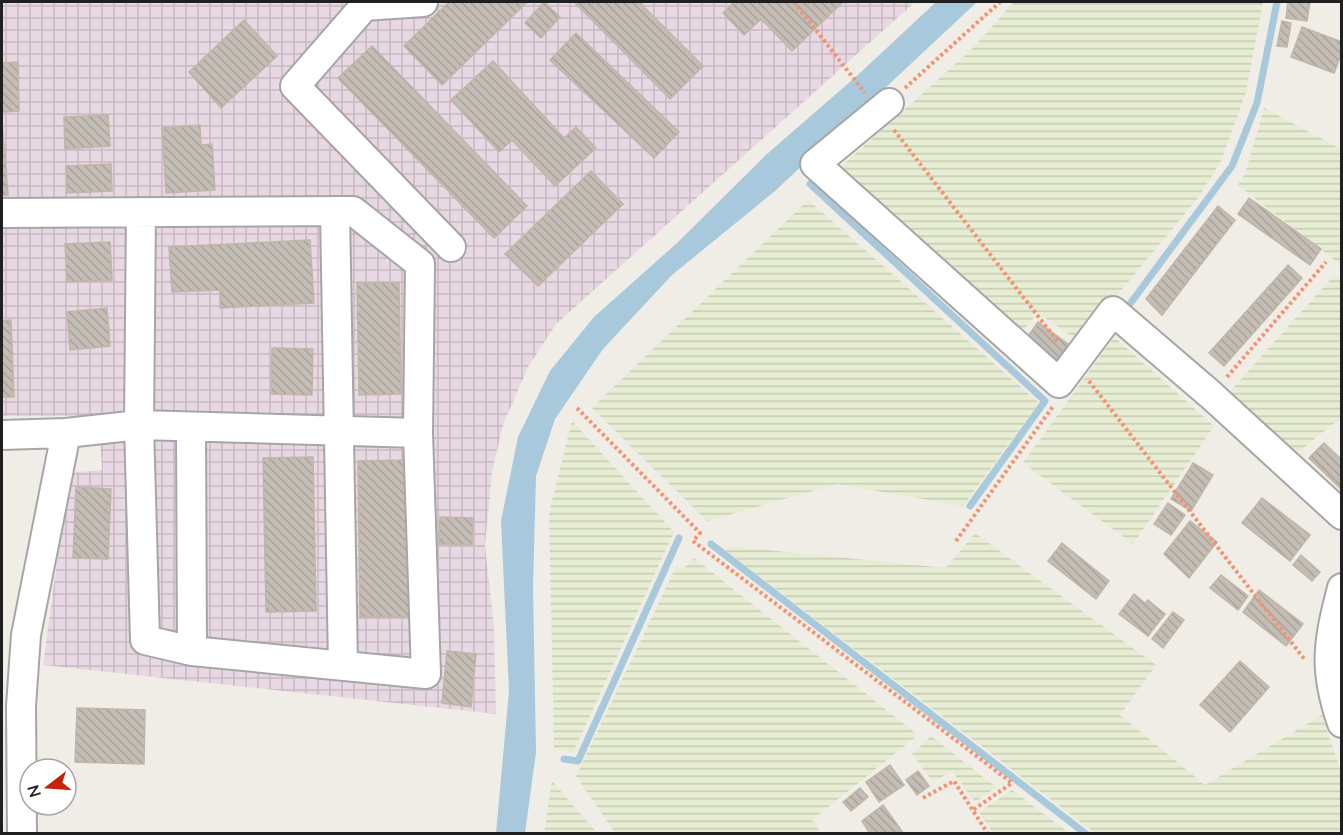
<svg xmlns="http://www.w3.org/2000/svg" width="1343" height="835" font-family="'Nunito Sans',sans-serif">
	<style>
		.industrial { fill: url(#industrial-grid) }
		.farmland { fill: url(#farmland-rules) }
		.water { fill: #a8c8db }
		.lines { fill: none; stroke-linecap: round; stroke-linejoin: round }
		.stream { stroke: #a8c8db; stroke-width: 7 }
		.building { fill: url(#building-back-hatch); stroke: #c0b6a8; stroke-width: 1.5 }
		.minor-casing { stroke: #a6a6a6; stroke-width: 32 }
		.path { stroke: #f59171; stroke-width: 4; stroke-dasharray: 3 3; stroke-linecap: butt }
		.minor { stroke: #fff; stroke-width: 28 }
	</style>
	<defs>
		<pattern id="industrial-grid" width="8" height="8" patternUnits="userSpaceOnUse" patternTransform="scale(1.5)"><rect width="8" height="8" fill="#e8d8e3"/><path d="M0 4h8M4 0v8" fill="none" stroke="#c7b9c2"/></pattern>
		<pattern id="farmland-rules" width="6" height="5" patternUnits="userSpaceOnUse" patternTransform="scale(1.5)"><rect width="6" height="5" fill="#e7edd2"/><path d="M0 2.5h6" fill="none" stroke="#c6cbb4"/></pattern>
		<pattern id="building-back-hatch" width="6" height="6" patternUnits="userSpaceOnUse" patternTransform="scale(1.5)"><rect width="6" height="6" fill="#c4bdb5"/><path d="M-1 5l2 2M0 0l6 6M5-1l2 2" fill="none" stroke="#a8a29b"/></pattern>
	</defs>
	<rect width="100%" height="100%" fill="#efede5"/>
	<path class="industrial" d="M2,2h913l-359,322 -28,43 -25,58 -11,47 -7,74 9,81 2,87 -453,-49 26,-192 33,-3 -3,-54h-97z"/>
	<path class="farmland" d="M1014,2h249l-17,90 -25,69 -23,37 -119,143 -41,-28 -19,22 -184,-163 136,-122z
		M1264,108l77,41v116l-103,-80 7,-11z
		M808,200l231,203 -76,103 -126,-22 -130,37 -115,-113z
		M1335,274l6,6v138l-48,38 -67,-60z
		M1114,337l100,89 -81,118 -110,-81z
		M572,421l102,111 -101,221 -19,-5 -5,-235z
		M975,533l181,132 -36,50 85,70 117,-70 19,57v61h-246l-369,-282 2,-5 218,22z
		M694,558l224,177 -106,85 9,13h-206l-39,-57 100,-209 7,2z
		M931,736l65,51 -21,15 -23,-31 -19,11 -21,-28z
		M552,781l45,52h-53z
		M1012,790l57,43h-76l-14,-21z"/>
	<path class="water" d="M936,2h41l-202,189 -103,84 -69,74 -48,70 -19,57 -3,112 3,164 -11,81 -29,1 13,-143 -8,-170 17,-84 32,-66 44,-54 83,-74 90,-89 92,-80z"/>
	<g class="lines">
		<path class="stream" d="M810,184l235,217 -75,105
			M1124,312l108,-146 25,-63 20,-101
			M711,544l375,290
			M564,759l14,2 101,-223"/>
	</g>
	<path class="building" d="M449,2h78l-85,83 -38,-39z
		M544,2l16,15 -19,21 -16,-15z
		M574,2h65l64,64 -33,33z
		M734,2h109l-51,49 -31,-32 -17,16 -21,-22z
		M1288,2h22l-3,19 -21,-3z
		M244,20l33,36 -56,52 -32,-36z
		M1282,21l9,2 -4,24 -10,-1z
		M1302,27l40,15v10l-8,21 -43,-16z
		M576,33l103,99 -25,26 -104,-98z
		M372,46l155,160 -33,32 -156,-160z
		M493,61l71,77 12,-11 20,21 -41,38 -43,-46 -13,12 -48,-52z
		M18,62l1,49 -17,1v-49z
		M108,115l2,31 -45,3 -1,-32z
		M2,123l6,72h-6z
		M200,125l1,20 11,-1 3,46 -49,3 -4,-65z
		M111,164l1,27 -45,2 -1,-27z
		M591,171l32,33 -85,82 -33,-32z
		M1249,198l72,51 -11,16 -72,-51z
		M1218,206l17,14 -73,95 -16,-16z
		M310,240l4,63 -94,5v-18l-48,2 -3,-45z
		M110,242l2,38 -45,2 -2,-38z
		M1288,265l14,13 -78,88 -15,-13z
		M357,283h42l2,111 -42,1z
		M107,308l3,38 -40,4 -3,-38z
		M11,320l3,77h-12v-76z
		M1038,322l30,22 -12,17 -30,-22z
		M272,348l41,1 -1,46 -41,-1z
		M1324,443l18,17v30l-33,-32z
		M313,457l3,154 -50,1 -3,-154z
		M409,460l2,157h-51l-2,-156z
		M1193,463l20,12 -22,36 -20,-12z
		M76,487l35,2 -3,70 -35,-1z
		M1262,498l48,37 -20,26 -48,-38z
		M1168,503l17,12 -14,20 -17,-11z
		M440,517l33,1 -1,27 -33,-1z
		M1190,521l27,21 -28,36 -25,-24z
		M1062,543l47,38 -13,18 -48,-38z
		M1301,555l19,17 -8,9 -19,-16z
		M1221,575l27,21 -10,14 -28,-22z
		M1259,590l44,34 -17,22 -43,-34z
		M1134,594l11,9 3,-3 17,14 -17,22 -29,-22z
		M1173,612l11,8 -21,28 -11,-9z
		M447,651l29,3 -5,53 -29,-4z
		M1240,661l29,26 -39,45 -30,-27z
		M77,708l68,2 -1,54 -69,-2z
		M890,765l14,20 -25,17 -13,-20z
		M918,771l11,15 -12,9 -11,-15z
		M860,788l8,9 -17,14 -8,-9z
		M883,805l21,29h-34l-8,-13z"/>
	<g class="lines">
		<g class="minor-casing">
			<path id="minor" d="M368,2l-73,84 156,161
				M364,6l59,-4
				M889,103l-74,61 244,219 54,-72 98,84 131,120
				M335,211l8,455
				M2,213l351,-2 67,53 -2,169 -279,-8 2,-213
				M191,427l1,224 234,23 -8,-241
				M66,433l73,-8 6,215 47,11
				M2,435l64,-2 -40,202 -5,71 1,128
				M1342,588c-14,54 -19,81 0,135"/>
		</g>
		<path class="path" d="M794,2l71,91
			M905,88l95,-86
			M894,130l164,212
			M1227,377l99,-115
			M1089,381l216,279
			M577,408l123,125 -7,8 319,242 -39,27
			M956,541l98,-136
			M923,798l31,-17 34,53"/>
		<use href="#minor" class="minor"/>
	</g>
	<rect width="1343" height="835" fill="none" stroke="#1f1f1f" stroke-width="6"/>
	<g transform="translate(48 787) rotate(253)"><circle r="28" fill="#ffffff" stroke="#a5a5a5" stroke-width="1.5"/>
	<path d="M0-4.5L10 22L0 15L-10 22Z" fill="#c62208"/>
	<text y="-9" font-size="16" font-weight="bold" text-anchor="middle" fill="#1f1f1f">N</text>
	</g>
</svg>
